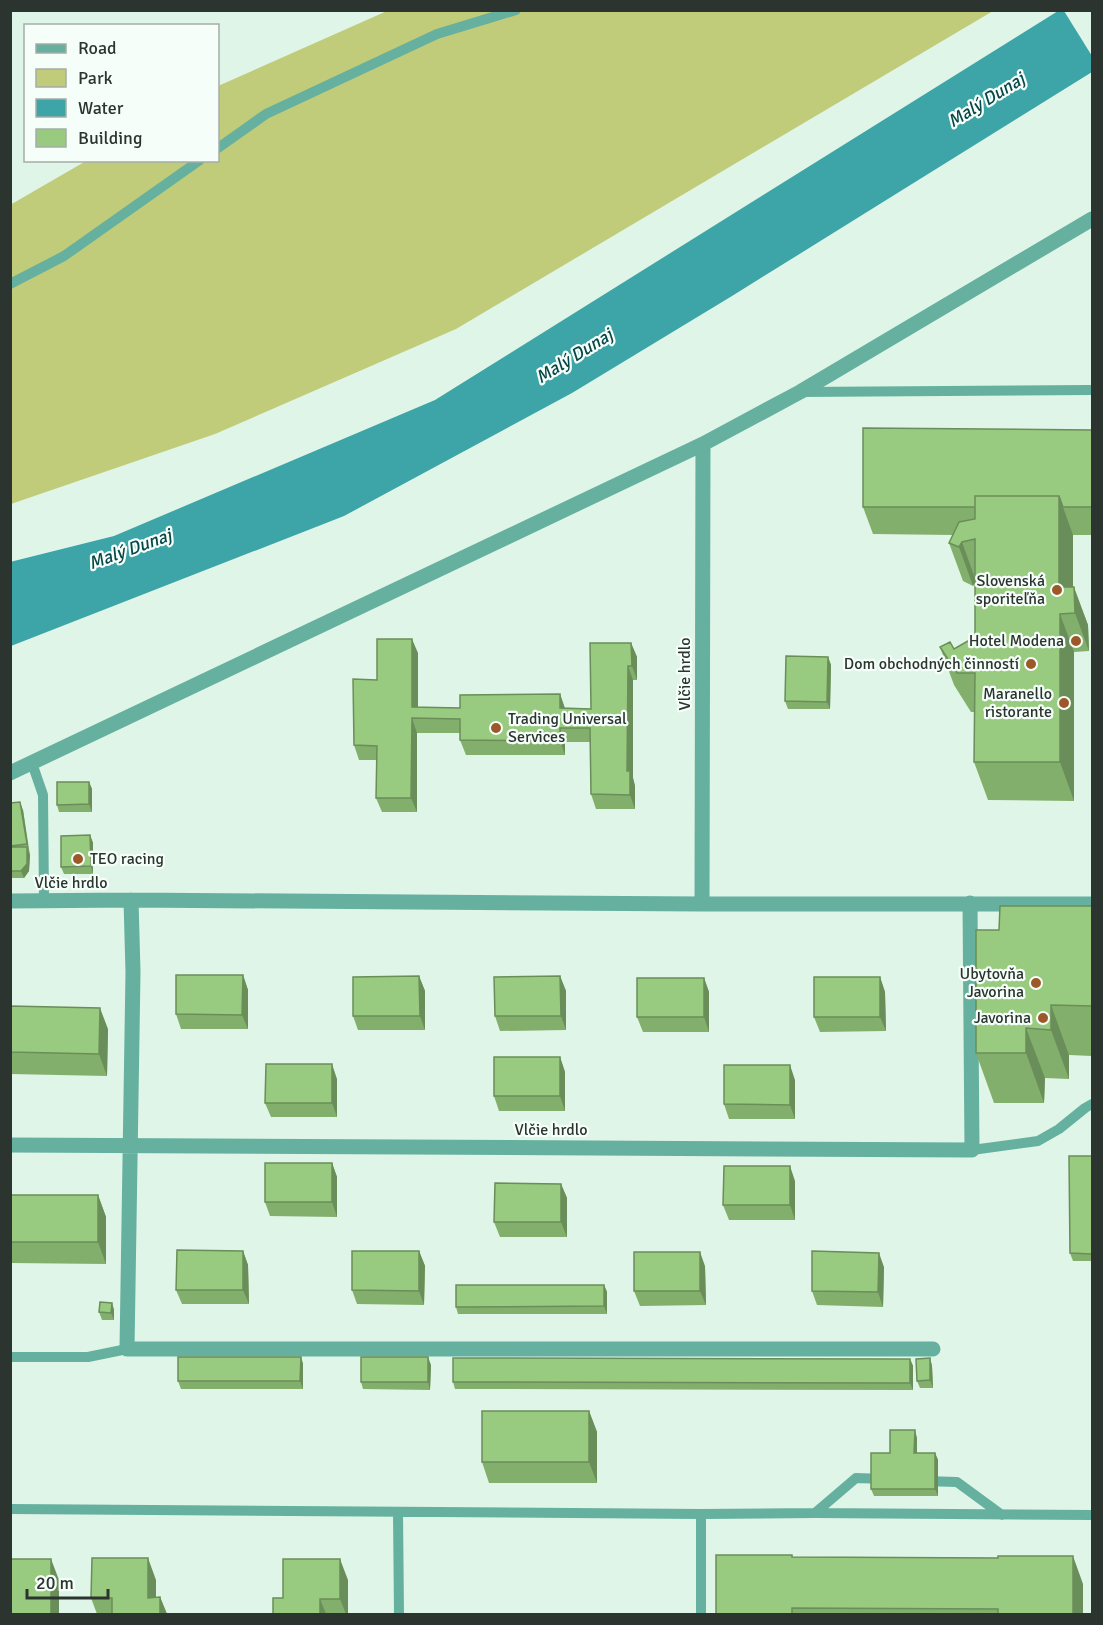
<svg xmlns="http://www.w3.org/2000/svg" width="1103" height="1625" font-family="Signika,sans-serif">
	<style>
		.green { fill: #c1cc7a }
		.water { fill: #3da4a7 }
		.pier { fill: #dff5e7 }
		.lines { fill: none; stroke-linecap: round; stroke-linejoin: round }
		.service { stroke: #65b09f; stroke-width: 10 }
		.minor { stroke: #65b09f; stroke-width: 15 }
		.wall { fill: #83af6d }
		.shaded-wall { fill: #6a8e59 }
		.building { fill: #98cb7f; stroke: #6a8e59; stroke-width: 1.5 }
		.poi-dot { fill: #9d582a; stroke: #f6fef9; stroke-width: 2 }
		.labels { text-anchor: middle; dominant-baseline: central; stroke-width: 4.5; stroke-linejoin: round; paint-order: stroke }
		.poi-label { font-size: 16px; fill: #2c342f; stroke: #f6fef9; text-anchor: end }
		.street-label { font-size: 16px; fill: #2c342f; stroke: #f6fef9 }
		.water-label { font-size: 18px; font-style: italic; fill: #074749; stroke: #f6fef9 }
	</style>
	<rect width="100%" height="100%" fill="#dff5e7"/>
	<path class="green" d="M387,11h606l-537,318 -241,105 -204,70 -1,-299 76,-44 132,-1v-74z"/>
	<path class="water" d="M1058,11h34v61l-360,224 -160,97 -228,123 -333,130 -1,-84 104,-26 321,-136z"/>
	<path class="pier" d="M1064,11h28v45z"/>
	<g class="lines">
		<path class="service" d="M218,148l48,-34 171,-80 79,-24
			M10,284l54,-28 136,-96
			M800,392l292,-2
			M32,763l11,32 1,106
			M972,1150l66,-9 21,-12 26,-21 7,-4
			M10,1357h78l39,-8
			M924,1481l33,1 45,33
			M10,1509l691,5 114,-1 277,2
			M398,1512l1,102
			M815,1513l41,-35 28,1
			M701,1614v-100"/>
		<path class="minor" d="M10,773l693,-329 97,-52 292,-173
			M131,900l2,72 -6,377h806
			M10,901l121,-1 571,4h390
			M702,904l1,-460
			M10,1145l962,5 -2,-247"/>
	</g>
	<path class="wall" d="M1092,430v105h-19v52l15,38 1,26 -15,1v149l-86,-1 -14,-38v-50h-3l-17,-27 -14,-38 14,2 21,-12v-55l-2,4 -10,-5 -14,-38 4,-8 -80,-1 -10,-27z
		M631,643l6,14v23h-4v98l2,8v23h-39l-5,-15 -1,-52h-25v13h-99l-6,-15v-7h-43v79h-35l-6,-14 1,-38h-18l-5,-15 23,-65 41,-27v54l42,1 100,-14 5,14 26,1z
		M828,657l3,8 -1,44h-42l-3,-8z
		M89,782l3,7v23h-33l-2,-7z
		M10,803l13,7 7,45 -1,16 -5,7h-14z
		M90,835l3,8v31h-29l-3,-7z
		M1092,906v150l-23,-1v24l-24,-1 -1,25h-50l-18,-50 23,-123z
		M243,975l5,15v39h-67l-5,-15z
		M419,976l6,15v39h-67l-5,-14z
		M560,976l6,15v39l-66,1 -5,-15z
		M880,977l5,15 1,39 -66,1 -6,-15z
		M704,978l5,14v40h-66l-6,-15z
		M10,1006l98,23 -1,47 -97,-2z
		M560,1057l5,15v39h-66l-5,-15z
		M337,1079v38h-66l-6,-14z
		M795,1080v39h-66l-5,-15z
		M1092,1156v105h-19l-3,-8z
		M332,1163l5,14v40l-67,-1 -5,-14z
		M795,1181v39h-66l-6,-15z
		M561,1184l6,14v39h-67l-6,-15z
		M10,1195h88l8,22v47l-96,-1z
		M243,1251l5,14 1,39h-67l-6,-14z
		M419,1251l6,15 -1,39 -67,-1 -5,-14z
		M705,1266l1,39 -66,1 -6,-15z
		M884,1267l-1,40 -66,-2 -5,-14z
		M604,1285l3,7v22h-149l-2,-7z
		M112,1303l2,7v10h-12l-3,-8z
		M301,1357l2,7v25h-122l-3,-8z
		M930,1358l2,8 1,22h-13l-3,-7z
		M910,1359l3,7v24l-458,-1 -2,-7z
		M431,1365l-1,25 -67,-1 -2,-7z
		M589,1411l8,21v51h-108l-7,-21z
		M917,1438v15h18l3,7v36h-64l-3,-7 19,-36z
		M793,1557l290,27v30h-367z
		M156,1580v17h4l7,17h-70l-6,-16z
		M348,1580v34h-75l10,-16z"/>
	<path class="shaded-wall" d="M1059,496l14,39v78l-14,-26z
		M962,542l14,39 -3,5 -14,-39z
		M1074,587l14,38 1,26 -14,-38z
		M1060,614l14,38v149l-14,-39z
		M412,639l6,14v66l-6,-12z
		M631,643l6,14v23l-5,-14z
		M828,657l3,8 -1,44 -3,-7z
		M628,666l5,14v98l2,8v23l-5,-14 -3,-24z
		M560,694l5,15 -5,-1z
		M412,718l5,15v79l-6,-14z
		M560,728l5,14v13l-5,-14z
		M89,782l3,7v23l-3,-8z
		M20,802l3,8 6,42 -2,-8z
		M90,835l3,8v31l-2,-8z
		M27,847l3,8 -1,16 -5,7 -3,-7z
		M243,975l5,15v39l-6,-14z
		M419,976l6,15v39l-5,-14z
		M560,976l6,15v39l-5,-14z
		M880,977l5,15 1,39 -6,-14z
		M704,978l5,14v40l-5,-15z
		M1051,1005l18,50v24l-18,-49z
		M100,1008l8,21 -1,47 -8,-22z
		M1026,1028l19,50 -1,25 -18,-50z
		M560,1057l5,15v39l-5,-15z
		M332,1064l5,15v38l-5,-14z
		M790,1065l5,15v39l-5,-14z
		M332,1163l5,14v40l-5,-15z
		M790,1166l5,15v39l-5,-15z
		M561,1184l6,14v39l-6,-15z
		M98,1195l8,22v47l-8,-22z
		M243,1251l5,14 1,39 -6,-14z
		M419,1251l6,15 -1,39 -5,-14z
		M700,1252l5,14 1,39 -6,-14z
		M879,1253l5,14 -1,40 -5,-15z
		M604,1285l3,7v22l-3,-8z
		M112,1303l2,7v10l-3,-7z
		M301,1357l2,7v25l-3,-8z
		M428,1357l3,8 -1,25 -2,-8z
		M930,1358l2,8 1,22 -3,-8z
		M910,1359l3,7v24l-3,-7z
		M589,1411l8,21v51l-8,-21z
		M915,1430l2,8v22l-3,-7z
		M935,1453l3,7v36l-3,-7z
		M1073,1556l10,28v30h-10z
		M148,1558l8,22v34l-8,-16z
		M51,1559l8,21v34h-8z
		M340,1559l8,21v34h-2l-6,-15z
		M160,1597l7,17h-7z
		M320,1599l6,15h-6z"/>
	<path class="building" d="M863,428l229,2v77h-29l-4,-11h-84v11h-112z
		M975,496h84v91h15l1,26 -15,1v148h-86l1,-89h-18l-17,-26 10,-5 4,7 21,-12v-98l-13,3 -3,5 -10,-4 10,-21 16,-3z
		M377,639h35v68l48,1v-13l100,-1v14l31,1 -1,-66h41l1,23h-4l-1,105h3v24l-39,-1 -1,-66h-30v13l-100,-1v-21l-48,-1 -1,80h-35l1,-52 -23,-1 -1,-66 24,1z
		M786,656l42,1 -1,45 -42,-1z
		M57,782h32v22l-32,1z
		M20,802l7,42 -17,2v-43z
		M90,835l1,31 -30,1v-31z
		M10,847h17v17l-6,7h-11z
		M1000,906h92v100l-41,-1v25l-25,-2v25h-50v-123h23z
		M176,975h67l-1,40 -66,-1z
		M419,976l1,40h-67v-39z
		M560,976l1,40h-66l-1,-39z
		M814,977h66v40h-66z
		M637,978h67v39h-67z
		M10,1006l90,2 -1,46 -89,-2z
		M494,1057h66v39h-66z
		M266,1064h66v39h-67z
		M724,1065h66v40l-66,-1z
		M1069,1156h23v98l-22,-1z
		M265,1163h67v39h-67z
		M724,1166h66v39h-67z
		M495,1183l66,1v38h-67z
		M10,1195h88v47h-88z
		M177,1250l66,1v39h-67z
		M352,1251h67v40l-67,-1z
		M812,1251l67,2 -1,39 -66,-1z
		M634,1252h66v39h-66z
		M456,1285h148v21l-148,1z
		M100,1302l12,1 -1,10 -12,-1z
		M178,1357h123l-1,24h-122z
		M361,1357h67v25h-67z
		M453,1358l457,1v24l-457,-1z
		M930,1358v22l-13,1 -1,-22z
		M482,1411h107v51h-107z
		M890,1430h25l-1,23h21v36h-64v-36h19z
		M716,1555h76v2l206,1v-2h75v58h-75v-5l-206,-1v6h-76z
		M92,1558h56v40l12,-1v17h-48v-16h-21z
		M10,1559h41v55h-41z
		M283,1559h57v40h-20v15h-47v-16h10z"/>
	<g class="poi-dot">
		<circle cx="1057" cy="590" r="6"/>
		<circle cx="1076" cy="641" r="6"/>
		<circle cx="1031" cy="664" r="6"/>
		<circle cx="1064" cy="703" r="6"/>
		<circle cx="496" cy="728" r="6"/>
		<circle cx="78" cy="859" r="6"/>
		<circle cx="1036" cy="983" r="6"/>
		<circle cx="1043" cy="1018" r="6"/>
	</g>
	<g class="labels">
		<g class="poi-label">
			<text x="1045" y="581">Slovenská<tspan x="1045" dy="18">sporiteľňa</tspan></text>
			<text x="1064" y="641">Hotel Modena</text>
			<text x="1019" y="664">Dom obchodných činností</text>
			<text x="1052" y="694">Maranello<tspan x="1052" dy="18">ristorante</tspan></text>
			<text x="508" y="719" text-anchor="start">Trading Universal<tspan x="508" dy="18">Services</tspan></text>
			<text x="90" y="859" text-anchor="start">TEO racing</text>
			<text x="1024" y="974">Ubytovňa<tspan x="1024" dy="18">Javorina</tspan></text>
			<text x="1031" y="1018">Javorina</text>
		</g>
		<g class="street-label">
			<text transform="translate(685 674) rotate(-90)">Vlčie hrdlo</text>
			<text x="71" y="883">Vlčie hrdlo</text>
			<text x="551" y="1130">Vlčie hrdlo</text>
		</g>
		<g class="water-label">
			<text transform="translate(986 100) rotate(-32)">Malý Dunaj</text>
			<text transform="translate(574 356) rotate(-32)">Malý Dunaj</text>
			<text transform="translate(130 549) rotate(-20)">Malý Dunaj</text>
		</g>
	</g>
	<rect width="1103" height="1625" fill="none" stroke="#2c342f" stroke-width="24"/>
	<rect x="24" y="24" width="195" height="138" fill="#f6fef9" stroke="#a5ada8" stroke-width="1.5"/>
	<rect x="36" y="44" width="30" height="9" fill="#65b09f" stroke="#a5ada8" stroke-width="1.5"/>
	<text x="78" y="54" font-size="18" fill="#2c342f">Road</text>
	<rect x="36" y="69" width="30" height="18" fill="#c1cc7a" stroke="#a5ada8" stroke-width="1.5"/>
	<text x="78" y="84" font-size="18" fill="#2c342f">Park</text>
	<rect x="36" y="99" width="30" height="18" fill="#3da4a7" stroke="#a5ada8" stroke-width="1.5"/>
	<text x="78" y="114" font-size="18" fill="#2c342f">Water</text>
	<rect x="36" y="129" width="30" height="18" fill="#98cb7f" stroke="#a5ada8" stroke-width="1.5"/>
	<text x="78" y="144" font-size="18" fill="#2c342f">Building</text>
	<path d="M27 1589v9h81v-9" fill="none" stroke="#2c342f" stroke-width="3"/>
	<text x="36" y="1589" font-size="18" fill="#2c342f" stroke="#f6fef9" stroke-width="4.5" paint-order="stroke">20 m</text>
</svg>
